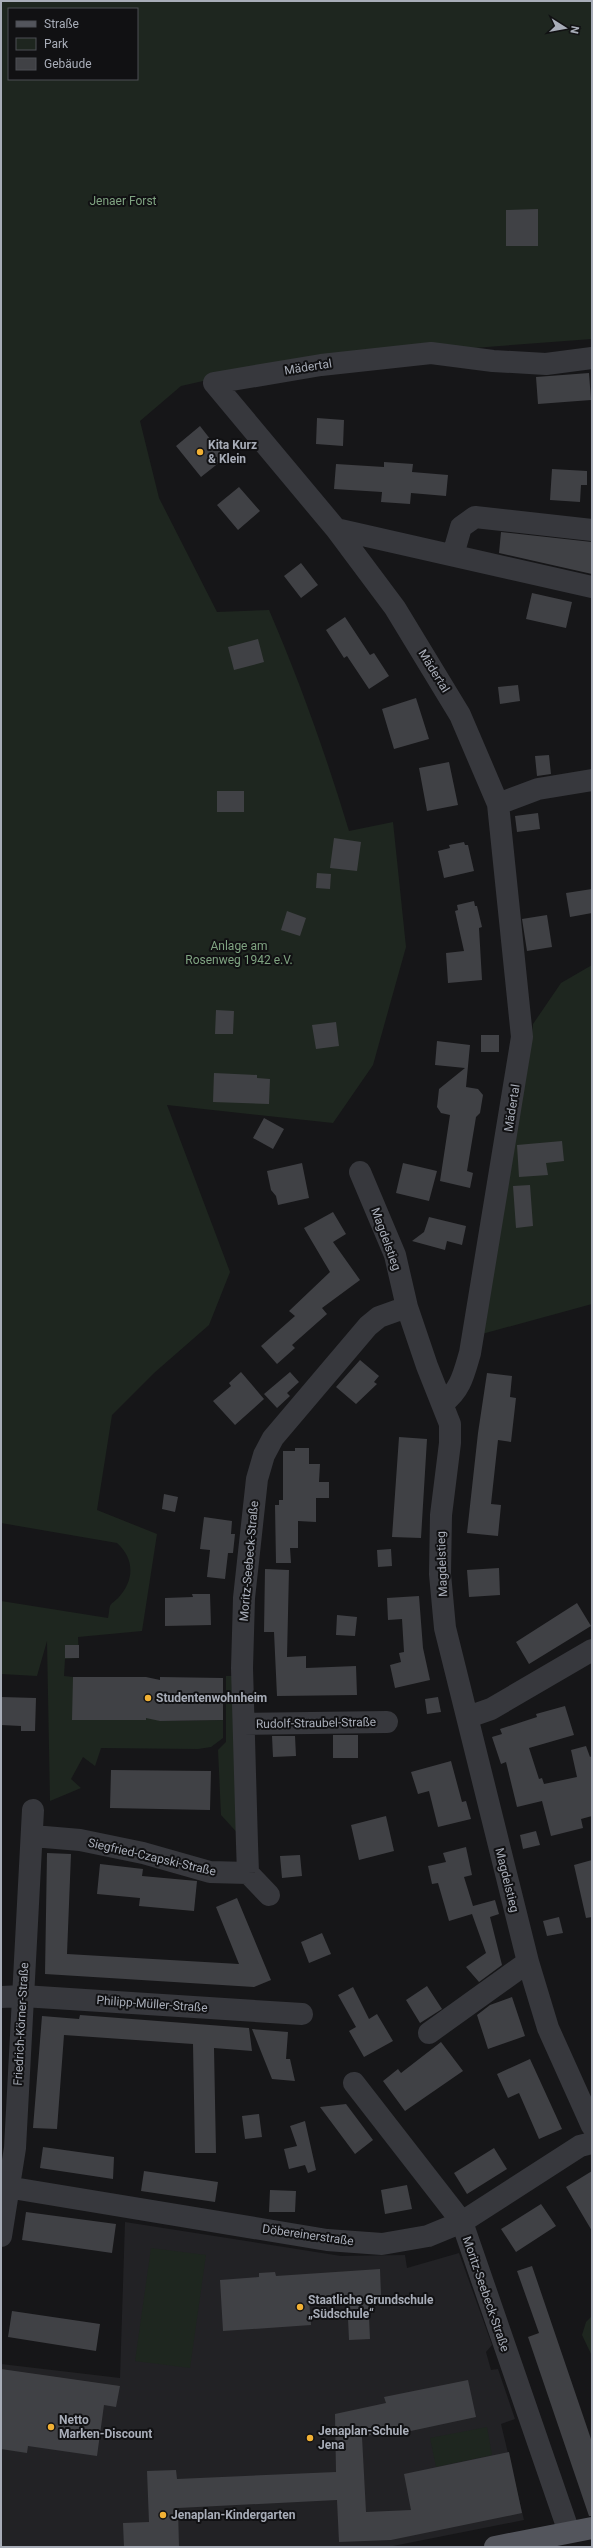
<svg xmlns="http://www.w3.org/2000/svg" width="593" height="2548" font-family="Roboto,sans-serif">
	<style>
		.built { fill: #222225 }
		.green { fill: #1e261f; fill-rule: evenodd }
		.building { fill: #404145 }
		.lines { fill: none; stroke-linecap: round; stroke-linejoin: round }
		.minor { stroke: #37383d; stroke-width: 22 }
		.major { stroke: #53555c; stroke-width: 22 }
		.poi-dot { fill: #f2b134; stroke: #111113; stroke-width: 1.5 }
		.labels { text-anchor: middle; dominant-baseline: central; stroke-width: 4; stroke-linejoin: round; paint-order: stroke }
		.park-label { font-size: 12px; fill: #7fa381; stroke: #111113 }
		.street-label { font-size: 12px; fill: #a8adb8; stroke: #111113 }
		.poi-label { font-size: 12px; font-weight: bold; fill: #a8adb8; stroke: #111113; text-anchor: start }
	</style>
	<rect width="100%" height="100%" fill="#161618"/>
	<path class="built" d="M125,2222l216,34 64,-1 2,13 52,-15 33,92 -6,7 5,18 7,-1 17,50 -14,5 23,96 -136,27h-387v-183l119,14z"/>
	<path class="green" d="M1,1h591v338l-305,23 -106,24 -41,35 19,77 58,114 52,-2c31,72 57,145 80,221l44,-9 13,125 -33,118 -40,58 -166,-18 63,167 -21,53 -55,48 -42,42 -15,95 60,24 -15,97 -64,6 1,21 -14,1 -1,17 9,1v43h72l1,-5 14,6 63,-1v18l-12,9 -13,2 -97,-1 -6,18 -12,-9 -12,22 10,9 -31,13 -3,-160 -10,35 -36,-2v-73l107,17c1,-4 1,-9 2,-12 2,-4 7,-6 9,-9 16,-18 15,-39 -2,-54l-116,-20zM9,9h128v70h-128z
		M592,965v339l-110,30 46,-269 5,-41 28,-41z
		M226,1676h11l5,162 -21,-23 -3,-65 8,-8z
		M151,2248l55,7 -16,113 -55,-7z
		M592,2316v40l-10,-21 4,-13z
		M487,2427l5,28 -56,12 -6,-29z"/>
	<path class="building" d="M538,209v37h-32v-36z
		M589,373l2,27 -53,4 -2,-27z
		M317,418l27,2 -1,26 -27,-2z
		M200,426l25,32 -24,19 -25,-31z
		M384,462l29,2 -1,8 36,3 -2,21 -35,-3 -1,11 -29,-2 1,-10 -48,-3 2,-25 48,3z
		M552,469l35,2v14h-6l-1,17 -30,-2z
		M239,487l21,24 -22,19 -21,-25z
		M501,532l91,10v32l-93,-21z
		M301,563l17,22 -17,13 -17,-22z
		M532,593l40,9 -6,26 -40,-9z
		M345,617l25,38 4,-2 15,23 -20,13 -22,-33 -3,2 -18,-28z
		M258,639l6,23 -30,8 -6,-23z
		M518,685l2,16 -20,3 -2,-17z
		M416,698l13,41 -35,10 -12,-40z
		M549,755l2,19 -14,2 -2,-20z
		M449,762l9,43 -31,6 -8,-43z
		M217,791h27v21h-27z
		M538,813l2,16 -23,3 -2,-16z
		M334,838l27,4 -4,29 -27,-3z
		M464,842l1,3h3l6,26 -30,7 -6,-27 12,-3 -1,-3z
		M317,873l14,1 -1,15 -14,-1z
		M592,889v24l-22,4 -4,-24z
		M474,901l1,5h2l5,21 -3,1 3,52 -34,3 -2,-30 18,-2 -9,-40 3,-1 -1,-5z
		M287,911l19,7 -6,18 -19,-6z
		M547,915l5,32 -25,4 -5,-32z
		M216,1010l18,1 -1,23h-18z
		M336,1022l3,24 -23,3 -4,-24z
		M481,1035h18v17h-18z
		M437,1041l33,4 -4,42 12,2 5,6 -3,18 -4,4 -9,54 6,2 -3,15 -30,-7 10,-66 -9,-2 -4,-6 2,-18 26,-21 -30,-3z
		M214,1073l43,2v3l13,1 -1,25 -56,-2z
		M264,1118l20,11 -11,20 -20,-11z
		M562,1141l2,20 -18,2 2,12 -29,2 -2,-32z
		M302,1163l7,35 -31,7 -2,-9 -5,-6 -4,-19z
		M403,1163l34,8 -8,30 -33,-8z
		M530,1185l3,41 -17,2 -3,-42z
		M333,1212l13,22 -13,8 27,38 -38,28 5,6 -35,31 3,3 -18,16 -16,-18 34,-30 -6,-5 41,-39 -26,-44z
		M429,1217l37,9 -4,19 -15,-4 -2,9 -33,-9 12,-9z
		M360,1360l19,16 -5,6 3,2 -21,20 -20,-17z
		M241,1372l23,27 -29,26 -22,-24 18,-15 -2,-3z
		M290,1372l9,10 -12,11 3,3 -13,12 -13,-14z
		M487,1373l25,3 -2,21 6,1 -5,44 -13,-2 -7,64 10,1 -3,31 -31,-3 11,-100z
		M399,1437l28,2 -6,99 -29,-1z
		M295,1448h14v16h11l-1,18h10v16h-13v24l-18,-1v27h-8l1,15h-15l-1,-58h4v-5h4v-49h12z
		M164,1494l14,3 -3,15 -13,-3z
		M204,1517l28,4 -1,13h4l-2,19h-5l-3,26 -18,-2 3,-27 -10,-1z
		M391,1549l1,17 -14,1 -1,-17z
		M499,1568l1,27 -31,2 -2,-27z
		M265,1569l24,1 -2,87 19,-1v12l50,-2 1,29 -80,1 -3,-64h-10z
		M192,1594h18l1,31 -46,1v-28l28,-1z
		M419,1596l4,52 7,32 -35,8 -5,-23 11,-3 -2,-9 5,-1 -2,-33 -14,1 -1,-22z
		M577,1603l14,23 -62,38 -13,-22z
		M337,1615l20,2 -2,19 -19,-1z
		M65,1645h14v13h-14z
		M73,1677h73l14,3v-3l63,1v42l-63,1 -14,-3v2h-74z
		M1,1697l35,1 -1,33h-14v-5l-20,-1z
		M438,1697l3,15 -14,2 -2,-15z
		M565,1706l9,29 -45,13 10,31 3,-1 2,6 33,-7 -6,-27 15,-4 4,11 2,-1v60l-11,3 2,9 -32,8 -9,-35 -25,6 -11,-45 -5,2 -9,-27 10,-3 -2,-5 37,-12 -1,-3z
		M333,1735h25v23h-25z
		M272,1736h23l1,20 -23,1z
		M451,1761l11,41 4,-1 5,18 -33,8 -9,-36 -11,3 -7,-22z
		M111,1770l100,1 -1,39 -100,-2z
		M386,1816l8,35 -35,9 -8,-35z
		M536,1831l4,14 -17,4 -3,-14z
		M466,1847l6,28 -8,2 9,29 22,-6 4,14 -9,3 12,48 -23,17 -13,-15 20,-14 -14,-39 -23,7 -11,-38 -6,1 -4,-18 18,-4 -3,-9z
		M47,1853l24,1 -4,100 172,10 -23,-57 21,-9 34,82 -17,7 -209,-13z
		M300,1855l2,21 -20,2 -2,-22z
		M592,1860v57l-6,1 -12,-53z
		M100,1864l43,5 -1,7 55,5 -3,30 -55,-5 1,-8 -43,-4z
		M559,1917l4,16 -16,3 -4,-15z
		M322,1933l9,21 -22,9 -8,-21z
		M427,1986l15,23 -22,14 -14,-23z
		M353,1987l16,32 8,-5 16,27 -29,16 -15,-26 7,-4 -18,-32z
		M512,1997l13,39 -37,13 -11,-34 13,-10z
		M80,2015l169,13 3,23 -38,-3 2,105h-21l-2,-109 -129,-9 -7,94 -24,-1 9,-112 37,3z
		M252,2029l36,3 -2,27h4l5,22 -23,-2z
		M441,2042l22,29 -58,40 -22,-30 15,-12 3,4z
		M530,2059l32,70 -23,10 -20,-46 -11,5 -11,-24z
		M346,2104l27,36 -18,14 -35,-47z
		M259,2114l3,23 -17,2 -3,-23z
		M305,2121l11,49 -8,3 -3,-8 -16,4 -5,-20 13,-3 -7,-20z
		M43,2147l71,10 -1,22 -73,-11z
		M494,2148l13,21 -40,25 -13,-21z
		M144,2171l74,11 -3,20 -74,-11z
		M592,2171v60l-26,-44z
		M407,2185l5,24 -27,5 -4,-24z
		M270,2190l26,1 -1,21h-26z
		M541,2204l15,22 -40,26 -15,-23z
		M26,2212l90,12 -4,29 -90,-13z
		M532,2266l60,176v74h-3l-61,-179 11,-4 -22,-62z
		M380,2269l1,26 -13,1 2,43 -21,1 -2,-43 -38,3 2,25 -88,6 -3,-51 39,-3v-4l16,-1 1,4z
		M12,2311l88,13 -4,27 -88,-14z
		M1,2369l119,17 -4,21 -12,-2 -7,51 -69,-10 -1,7 -26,-4z
		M468,2380l8,37 -84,18 -1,-5 -29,7 4,75 45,-2 -7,-36 105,-22 13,61 -131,27 -52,2 -2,-42 -159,8 1,39h-55l-1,-24 26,-1 -2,-51 29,-1 1,9 159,-7 -1,-58 51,-11 -2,-6z"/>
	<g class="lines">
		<path class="minor" d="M214,383l122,146 59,79 65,107 38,89 24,233 -52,316c-6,20 -9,37 -27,50
			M214,383l107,-18 110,-12 62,8 53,3 46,-6
			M336,529l256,58
			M453,555l8,-28 14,-10 117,13
			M498,804l40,-15 54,-9
			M360,1172l35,83 12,52 20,59 23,58v19l-9,72 -1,59 5,54 83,334 20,66 44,98
			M468,1717l23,-8 101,-59
			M244,1724l143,-2
			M33,1836l47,4 63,13 67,19 38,1
			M269,1895l-21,-22 -1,-29 -5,-176 2,-70 13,-119 7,-24 9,-17 95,-112 11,-9 28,-10
			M1,1997l22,-1 279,18
			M429,2033l99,-71
			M354,2083l108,139 107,310
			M1,2186l326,54 55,4 46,-8 34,-14 118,-76 12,-3
			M1,2236l14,-88 18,-338"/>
		<path class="major" d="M495,2547l97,-19"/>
	</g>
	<g class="poi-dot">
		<circle cx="200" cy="452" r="4"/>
		<circle cx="148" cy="1698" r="4"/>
		<circle cx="300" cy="2307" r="4"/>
		<circle cx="51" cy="2427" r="4"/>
		<circle cx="310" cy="2438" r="4"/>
		<circle cx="163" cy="2515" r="4"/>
	</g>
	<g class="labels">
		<g class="park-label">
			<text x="123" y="201">Jenaer Forst</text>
			<text x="239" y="946">Anlage am<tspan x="239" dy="14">Rosenweg 1942 e.V.</tspan></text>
		</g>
		<g class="street-label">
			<text transform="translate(308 367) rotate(-9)">Mädertal</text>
			<text transform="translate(434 671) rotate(58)">Mädertal</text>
			<text transform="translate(512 1108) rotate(-81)">Mädertal</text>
			<text transform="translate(386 1239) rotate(70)">Magdelstieg</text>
			<text transform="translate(249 1561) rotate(-85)">Moritz-Seebeck-Straße</text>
			<text transform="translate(442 1564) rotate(-92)">Magdelstieg</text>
			<text transform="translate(316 1723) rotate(-1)">Rudolf-Straubel-Straße</text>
			<text transform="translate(152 1857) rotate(13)">Siegfried-Czapski-Straße</text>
			<text transform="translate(507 1880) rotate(76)">Magdelstieg</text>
			<text transform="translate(152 2004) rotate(4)">Philipp-Müller-Straße</text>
			<text transform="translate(21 2024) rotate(-87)">Friedrich-Körner-Straße</text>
			<text transform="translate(308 2235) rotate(8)">Döbereinerstraße</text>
			<text transform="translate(486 2294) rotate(71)">Moritz-Seebeck-Straße</text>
		</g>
		<g class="poi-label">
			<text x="208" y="445">Kita Kurz<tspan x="208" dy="14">&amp; Klein</tspan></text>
			<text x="156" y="1698">Studentenwohnheim</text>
			<text x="308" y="2300">Staatliche Grundschule<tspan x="308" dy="14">„Südschule“</tspan></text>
			<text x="59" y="2420">Netto<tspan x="59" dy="14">Marken-Discount</tspan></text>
			<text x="318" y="2431">Jenaplan-Schule<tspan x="318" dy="14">Jena</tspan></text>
			<text x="171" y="2515">Jenaplan-Kindergarten</text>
		</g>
	</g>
	<rect width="593" height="2548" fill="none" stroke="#a8adb8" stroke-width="4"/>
	<rect x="8" y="8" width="130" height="72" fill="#111113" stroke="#4d4f55"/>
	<rect x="16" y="21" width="20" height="6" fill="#53555c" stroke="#4d4f55"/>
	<text x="44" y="28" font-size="12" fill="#a8adb8">Straße</text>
	<rect x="16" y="38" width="20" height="12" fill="#1e261f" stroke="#4d4f55"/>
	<text x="44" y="48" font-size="12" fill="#a8adb8">Park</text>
	<rect x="16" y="58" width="20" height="12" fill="#404145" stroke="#4d4f55"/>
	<text x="44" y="68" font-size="12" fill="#a8adb8">Gebäude</text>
	<g transform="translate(565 28) rotate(101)" stroke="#111113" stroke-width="3" paint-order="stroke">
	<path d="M0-3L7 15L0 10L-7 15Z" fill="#a8adb8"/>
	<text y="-6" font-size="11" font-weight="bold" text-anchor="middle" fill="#a8adb8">N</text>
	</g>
</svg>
